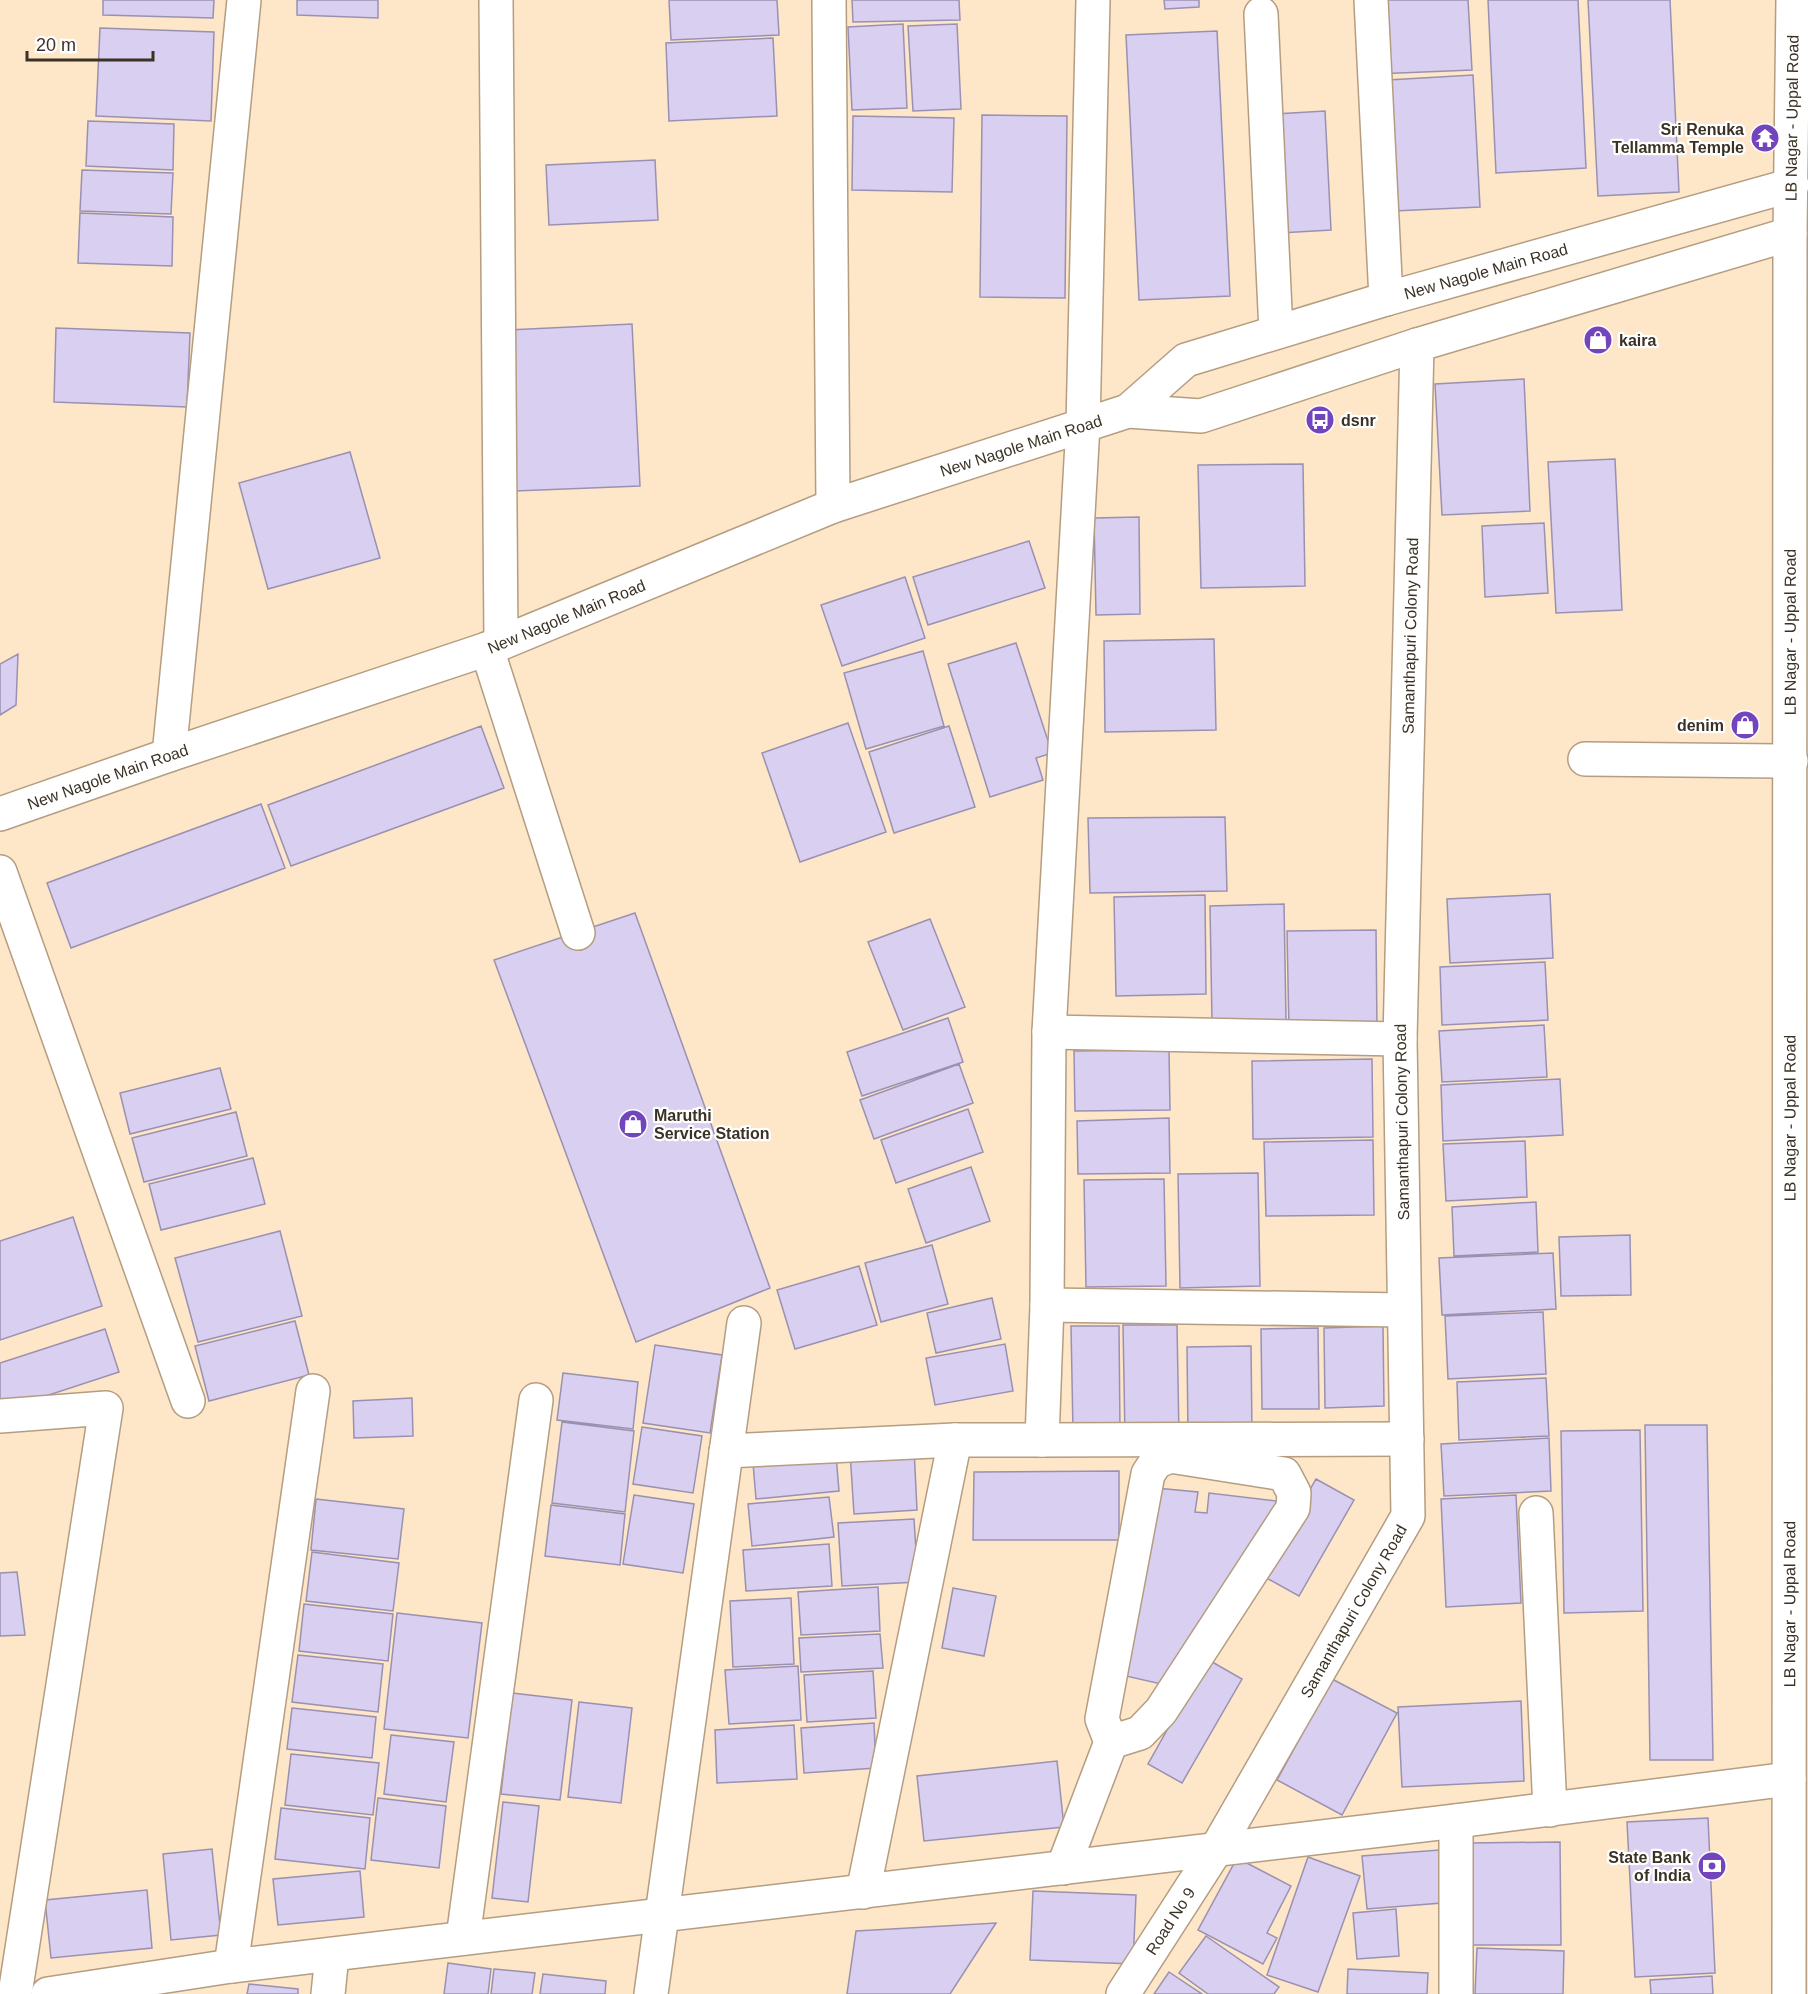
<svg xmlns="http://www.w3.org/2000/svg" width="1808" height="1994" font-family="Helvetica,sans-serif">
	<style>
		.building { fill: #d8cff1; stroke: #9a91b1; stroke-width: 1.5 }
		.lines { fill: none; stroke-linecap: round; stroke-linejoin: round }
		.minor-casing { stroke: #b49d81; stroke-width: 36 }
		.minor { stroke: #fff; stroke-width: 33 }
		.labels { text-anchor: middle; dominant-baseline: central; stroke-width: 4.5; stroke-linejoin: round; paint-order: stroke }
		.street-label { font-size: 16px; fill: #3b3226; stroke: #fff }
		.poi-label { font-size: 16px; font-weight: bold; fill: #3b3226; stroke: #fff; text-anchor: end }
	</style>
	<rect width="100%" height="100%" fill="#fee6c8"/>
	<path class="building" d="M103,0h111l-1,18 -110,-3z
		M297,0h81v18l-81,-3z
		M669,0h108l2,35 -108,5z
		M852,0h107l1,20 -107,2z
		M1164,0h35v7l-34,2z
		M1372,0h96l4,70 -97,4z
		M1488,0h90l8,168 -90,5z
		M1588,0h82l9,192 -81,4z
		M903,24l4,84 -55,2 -4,-83z
		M957,24l4,85 -48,2 -5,-85z
		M100,28l114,4 -3,89 -115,-5z
		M1217,31l13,265 -91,4 -13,-265z
		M773,38l4,78 -108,5 -3,-78z
		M1473,75l7,132 -86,4 -6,-131z
		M1325,111l6,119 -51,3 -5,-119z
		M982,115l85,1 -2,182 -85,-1z
		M853,116l101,2 -2,74 -100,-2z
		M88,121l86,3 -1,46 -87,-4z
		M655,160l3,60 -109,5 -3,-60z
		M82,170l91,3 -2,41 -91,-3z
		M80,213l93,4 -1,49 -94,-3z
		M632,324l8,162 -125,5 -7,-161z
		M56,328l134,5 -3,74 -133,-5z
		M1524,379l6,132 -88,4 -7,-131z
		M350,452l30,106 -112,31 -29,-106z
		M1615,459l7,151 -66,3 -8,-151z
		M1303,464l2,122 -104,2 -3,-123z
		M1139,517l1,97 -44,1 -2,-97z
		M1544,523l4,70 -63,4 -3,-71z
		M1029,541l16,47 -117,37 -15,-48z
		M905,577l20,61 -83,28 -21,-61z
		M1214,639l2,91 -111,2 -1,-91z
		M1016,643l36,110 -16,5 7,22 -53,17 -42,-133z
		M923,651l21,75 -78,23 -22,-76z
		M18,654l-2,51 -16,10v-51z
		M848,723l38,109 -86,30 -38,-109z
		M481,726l23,62 -213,78 -23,-61z
		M949,726l26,81 -81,26 -25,-81z
		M261,804l24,64 -214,80 -24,-65z
		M1225,817l2,74 -137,2 -2,-75z
		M1550,894l3,64 -103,5 -3,-64z
		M1205,895l1,99 -90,2 -2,-99z
		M1284,904l2,116 -74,2 -2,-116z
		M635,913l135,375 -134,54 -142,-382z
		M930,919l35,88 -62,23 -35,-88z
		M1376,930l1,99 -88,2 -2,-100z
		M1545,962l3,58 -106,5 -2,-58z
		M948,1018l15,44 -101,34 -15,-44z
		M1544,1025l3,52 -105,5 -3,-51z
		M1169,1050l1,60 -95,1 -1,-60z
		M1372,1059l1,78 -120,2 -1,-78z
		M959,1064l14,39 -99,36 -14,-39z
		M220,1068l11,41 -101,25 -10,-41z
		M1560,1079l3,56 -120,6 -2,-56z
		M968,1109l15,43 -87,31 -15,-43z
		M236,1112l11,44 -103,26 -12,-44z
		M1169,1118l1,55 -92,1 -1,-53z
		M1373,1140l1,75 -108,1 -2,-74z
		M1525,1141l2,56 -81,4 -3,-57z
		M253,1158l12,46 -104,26 -12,-46z
		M971,1167l19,54 -64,22 -18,-54z
		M1258,1173l2,113 -80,2 -2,-114z
		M1164,1179l2,107 -80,1 -2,-107z
		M1536,1202l2,50 -84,4 -2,-49z
		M73,1217l29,89 -102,34v-99z
		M280,1231l22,85 -104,26 -23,-84z
		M1630,1235l1,60 -70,1 -2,-59z
		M932,1245l16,59 -67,18 -16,-59z
		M1553,1253l3,56 -114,6 -3,-57z
		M859,1266l18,59 -82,24 -18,-59z
		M992,1298l9,41 -65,14 -9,-40z
		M1543,1312l3,62 -98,5 -3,-63z
		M295,1321l14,54 -100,26 -14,-55z
		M1123,1325h54l2,111 -54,1z
		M1071,1326h48l1,104 -47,1z
		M1383,1326l1,80 -59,2 -1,-80z
		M1318,1328l1,81h-57l-1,-80z
		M105,1329l14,43 -119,39v-48z
		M1005,1344l8,47 -78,14 -9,-47z
		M655,1345l67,10 -12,78 -67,-10z
		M1251,1346l1,88 -64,2 -1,-89z
		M563,1373l75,9 -5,47 -76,-9z
		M1546,1378l3,58 -90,4 -2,-58z
		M412,1398l1,38 -59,2 -1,-37z
		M562,1422l72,9 -9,81 -73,-9z
		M1645,1425h62l6,335h-63z
		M642,1427l60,9 -9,57 -60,-9z
		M1640,1430l3,181 -79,2 -3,-182z
		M1549,1438l2,53 -107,5 -3,-52z
		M914,1448l3,62 -63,4 -4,-62z
		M836,1455l3,36 -83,8 -3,-36z
		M1119,1471v69h-146l1,-68z
		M1316,1479l38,21 -55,96 -38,-21z
		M1156,1488l42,4 -3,20 12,1 2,-20 76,9 -115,184 -53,-12z
		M634,1495l60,9 -11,69 -60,-9z
		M1516,1495l5,108 -75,4 -5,-108z
		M829,1497l5,40 -82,9 -4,-42z
		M316,1499l88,10 -6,50 -87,-9z
		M551,1505l74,9 -5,51 -75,-9z
		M914,1519l4,63 -76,4 -4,-63z
		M829,1544l3,42 -86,5 -3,-41z
		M312,1552l87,11 -6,48 -87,-10z
		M17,1572l8,63 -25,1v-63z
		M878,1587l2,44 -79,4 -3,-43z
		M953,1588l43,8 -12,60 -42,-8z
		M791,1598l3,66 -61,3 -3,-66z
		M304,1604l89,10 -5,47 -89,-10z
		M397,1613l85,10 -14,115 -84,-9z
		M880,1634l3,34 -82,4 -2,-34z
		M298,1655l85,9 -5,48 -86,-10z
		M1207,1659l35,20 -60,104 -34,-19z
		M798,1666l3,54 -72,4 -4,-54z
		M873,1671l3,47 -69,4 -3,-47z
		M1332,1679l65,34 -55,102 -65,-35z
		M512,1693l60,7 -12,100 -59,-6z
		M1521,1701l3,80 -122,6 -4,-80z
		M579,1702l53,6 -11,95 -53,-6z
		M292,1708l84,9 -4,41 -85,-9z
		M874,1723l2,45 -72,5 -3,-45z
		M794,1725l3,54 -80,4 -2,-53z
		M391,1735l63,7 -8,60 -62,-8z
		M291,1754l88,9 -6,52 -88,-10z
		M1057,1761l7,66 -140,14 -7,-65z
		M378,1798l68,8 -7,62 -68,-8z
		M503,1802l36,4 -11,96 -36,-4z
		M281,1808l89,10 -5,51 -90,-10z
		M1708,1818l7,155 -80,4 -8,-155z
		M1560,1842l1,103h-91l-1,-102z
		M212,1849l9,86 -50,5 -8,-86z
		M1439,1850l3,53 -75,6 -5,-53z
		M1308,1857l52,19 -42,116 -51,-17z
		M1237,1858l54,28 -24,47 10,5 -14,26 -65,-34z
		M360,1871l4,46 -86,8 -5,-46z
		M147,1890l5,58 -101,10 -6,-58z
		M1033,1891l103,4 -3,69 -103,-4z
		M1396,1909l3,47 -42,3 -4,-46z
		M996,1923l-46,71h-103l9,-63z
		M1206,1936l73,51 -5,7h-66l-29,-21z
		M1477,1948l87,3 -1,43h-88z
		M448,1963l43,6 -3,25h-44z
		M494,1969l41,4 -3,21h-41z
		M1348,1969l80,4 -1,21h-80z
		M1169,1972l33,22h-48z
		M543,1974l63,7 -1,13h-65z
		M1712,1976l1,18h-62l-1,-14z
		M249,1984l49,5v5h-51z"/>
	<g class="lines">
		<g class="minor-casing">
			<g id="minor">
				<path d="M496,0l5,643"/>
				<path d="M829,0l4,506"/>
				<path d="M1371,0l15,299"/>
				<path d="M1261,14l15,318"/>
				<path id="s1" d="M1128,411l58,-51 200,-61 406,-114"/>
				<path d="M487,649l91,284"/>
				<path d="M169,755l75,-755"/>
				<path d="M1585,759l206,2"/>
				<path id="s2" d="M0,814l169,-59 318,-106 346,-143 295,-95 73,5 216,-71 373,-111"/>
				<path d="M0,872l188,529"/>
				<path d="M1049,1032l351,7"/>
				<path d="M1047,1305l357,5"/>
				<path d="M0,1416l106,-8 -91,586"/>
				<path d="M1042,1440l365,-1"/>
				<path d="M726,1451l229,-11h87l5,-135 2,-273 34,-607 10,-425"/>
				<path d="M1536,1513l14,297"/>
				<path d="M1063,1868l48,-126 -9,-23 46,-245 8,-12 14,-6 114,18 10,19 -1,15 -132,203 -21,22 -29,9"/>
				<path d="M863,1892l92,-452"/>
				<path d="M463,1938l73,-538"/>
				<path d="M231,1966l82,-575"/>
				<path d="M48,1994l183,-28 1225,-145 333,-42"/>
				<path d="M328,1994l4,-39"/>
				<path d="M651,1994l93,-671"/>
				<path id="s3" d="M1123,1994l94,-146 191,-332 -8,-477 17,-694"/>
				<path d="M1456,1994v-173"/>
				<path id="s4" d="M1789,1994l1,-1760 3,-234"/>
			</g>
		</g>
		<use href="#minor" class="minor"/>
	</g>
	<defs>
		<g id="temple-disc" transform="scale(1.5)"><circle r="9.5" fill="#7245bd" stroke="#fff"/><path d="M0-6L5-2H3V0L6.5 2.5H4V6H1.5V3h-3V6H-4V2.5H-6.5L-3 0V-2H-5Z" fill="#fff"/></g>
		<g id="shop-disc" transform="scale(1.5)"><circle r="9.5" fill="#7245bd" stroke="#fff"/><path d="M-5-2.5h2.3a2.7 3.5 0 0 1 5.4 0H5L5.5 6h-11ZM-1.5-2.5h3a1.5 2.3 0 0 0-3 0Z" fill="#fff"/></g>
		<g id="bus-disc" transform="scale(1.5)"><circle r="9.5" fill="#7245bd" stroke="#fff"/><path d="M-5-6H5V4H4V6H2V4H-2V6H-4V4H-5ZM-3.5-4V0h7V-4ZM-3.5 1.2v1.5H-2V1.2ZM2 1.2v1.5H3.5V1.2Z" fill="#fff"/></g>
		<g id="bank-disc" transform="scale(1.5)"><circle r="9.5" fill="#7245bd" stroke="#fff"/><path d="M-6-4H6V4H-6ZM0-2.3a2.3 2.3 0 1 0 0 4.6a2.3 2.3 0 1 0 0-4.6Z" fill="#fff"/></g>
	</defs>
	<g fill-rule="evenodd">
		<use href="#temple-disc" x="1765" y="138"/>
		<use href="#shop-disc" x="1598" y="340"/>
		<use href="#bus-disc" x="1320" y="420"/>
		<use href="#shop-disc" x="1745" y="725"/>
		<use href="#shop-disc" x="633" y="1124"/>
		<use href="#bank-disc" x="1712" y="1866"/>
	</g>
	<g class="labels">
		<g class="street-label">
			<text stroke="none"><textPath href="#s4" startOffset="1876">LB Nagar - Uppal Road</textPath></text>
			<text stroke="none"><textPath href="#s1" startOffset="390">New Nagole Main Road</textPath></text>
			<text stroke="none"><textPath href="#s2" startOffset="1086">New Nagole Main Road</textPath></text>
			<text stroke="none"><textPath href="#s2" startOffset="600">New Nagole Main Road</textPath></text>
			<text stroke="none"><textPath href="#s4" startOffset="1362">LB Nagar - Uppal Road</textPath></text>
			<text stroke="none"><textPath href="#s3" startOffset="1437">Samanthapuri Colony Road</textPath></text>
			<text stroke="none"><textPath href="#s2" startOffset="114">New Nagole Main Road</textPath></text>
			<text stroke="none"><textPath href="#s4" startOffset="876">LB Nagar - Uppal Road</textPath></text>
			<text transform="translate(1402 1122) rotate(-91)">Samanthapuri Colony Road</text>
			<text stroke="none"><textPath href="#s4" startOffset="390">LB Nagar - Uppal Road</textPath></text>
			<text stroke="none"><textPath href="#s3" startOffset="447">Samanthapuri Colony Road</textPath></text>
			<text stroke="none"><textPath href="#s3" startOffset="87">Road No 9</textPath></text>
		</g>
		<g class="poi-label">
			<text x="1744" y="129">Sri Renuka<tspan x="1744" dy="18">Tellamma Temple</tspan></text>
			<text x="1619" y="340" text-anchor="start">kaira</text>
			<text x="1341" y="420" text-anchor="start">dsnr</text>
			<text x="1724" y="725">denim</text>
			<text x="654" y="1115" text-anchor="start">Maruthi<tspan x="654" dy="18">Service Station</tspan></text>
			<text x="1691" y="1857">State Bank<tspan x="1691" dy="18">of India</tspan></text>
		</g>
	</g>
	<path d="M27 51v9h126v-9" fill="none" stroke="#3b3226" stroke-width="3"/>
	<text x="36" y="51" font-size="18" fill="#3b3226" stroke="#ffffff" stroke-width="4.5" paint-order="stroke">20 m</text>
</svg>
